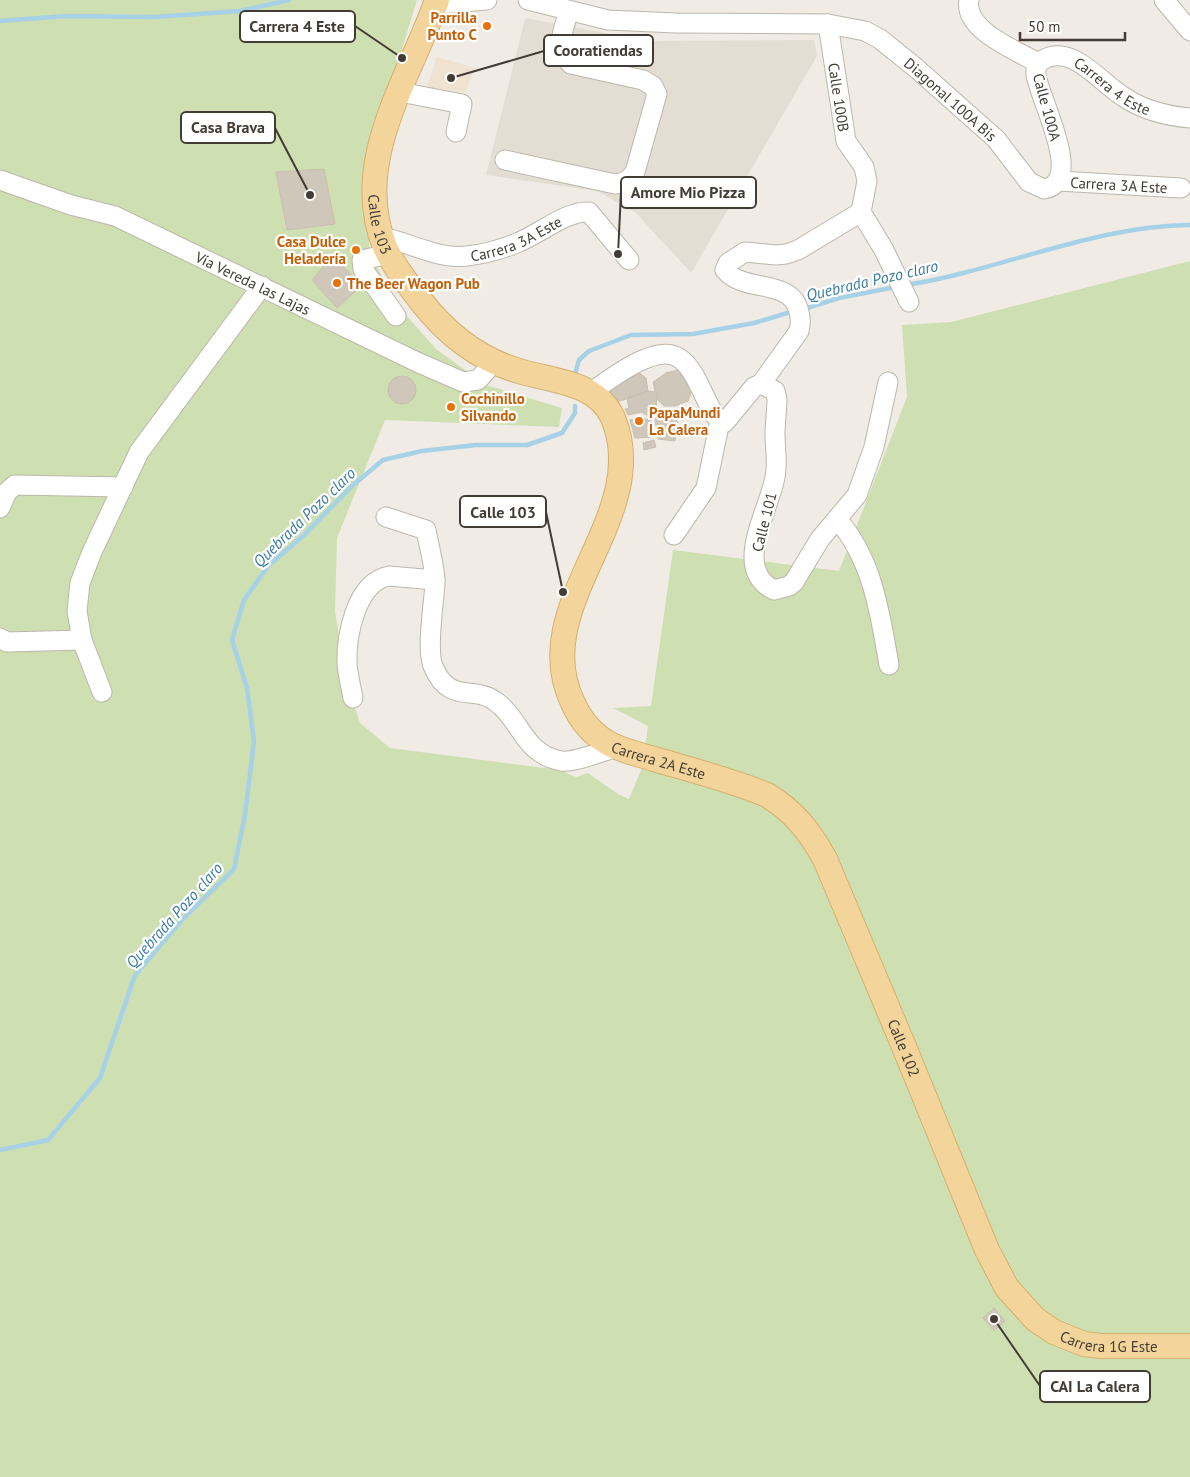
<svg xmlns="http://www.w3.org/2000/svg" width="1190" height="1477" font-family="'PT Sans',sans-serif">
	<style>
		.residential { fill: #e4ddd3 }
		.commercial { fill: #f0e2d1 }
		.green { fill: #cee0b1 }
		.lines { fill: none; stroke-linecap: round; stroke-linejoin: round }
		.stream { stroke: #a7d1e7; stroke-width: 4.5 }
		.building { fill: #d0c7bb; stroke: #cabeaf }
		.minor-casing { stroke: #bdb6ab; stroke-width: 21 }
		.major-casing { stroke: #d5b06d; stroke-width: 26 }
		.minor { stroke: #fff; stroke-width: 19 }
		.major { stroke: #f3d59b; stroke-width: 24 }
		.food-dot { fill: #e8710a; stroke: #fff; stroke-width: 2 }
		.labels { text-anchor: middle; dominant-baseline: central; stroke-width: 4.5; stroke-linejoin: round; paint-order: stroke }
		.food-label { font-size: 15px; font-weight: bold; fill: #c56008; stroke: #fff; text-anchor: start }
		.street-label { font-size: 15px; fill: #423c35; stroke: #fff }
		.water-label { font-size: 16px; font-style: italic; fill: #3b7ca1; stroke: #fff }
		.leader { fill: none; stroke: #423c35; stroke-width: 2 }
		.callout-dot { fill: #423c35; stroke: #fff; stroke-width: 2 }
		.callout { fill: #fff; stroke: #423c35; stroke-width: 2 }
		.callout-label { font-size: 16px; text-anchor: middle; font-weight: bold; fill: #423c35 }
	</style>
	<rect width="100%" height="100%" fill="#f0ece5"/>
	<path class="residential" d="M525,18l124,23 165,-1 3,16 -126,217 -56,-61 -38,-21 -111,-16z"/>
	<path class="commercial" d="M437,57l38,11 -10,25 -38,-6z"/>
	<path class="green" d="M0,0h417l-28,92 -23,112 4,50 28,52 38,43 50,36 76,23 -3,19 -174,-7 -48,118 -2,74 13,75 12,36 30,25 170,22 16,7 12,-4 30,21 11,5 14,-34 5,-39 -35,-18 38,-2 22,-156 166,21 68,-174 -5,-72 49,-3 239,-61v1216h-1190z"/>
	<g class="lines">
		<path class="stream" d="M0,21l66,-5 89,1 85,-6 49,-11
			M906,285c96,-15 186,-59 284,-60
			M804,309l35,-11 57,-11
			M575,374l4,-14 10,-9 42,-16 62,-1 61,-11 40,-12
			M0,1150l48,-10 52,-62 35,-103 47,-55 52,-51 11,-54 9,-74 -7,-53 -15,-48 12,-40 24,-34 35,-30 49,-50 31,-26 39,-9 54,-6h51l35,-12 13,-20v-7"/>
	</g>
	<path class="building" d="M324,169l11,55 -48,6 -11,-58z
		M333,255l28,31 -24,22 -25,-28z
		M678,370l14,20 -4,11 -13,5h-11l-7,-7v-7l-2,-1 -2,-9 13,-9z
		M638,372l8,6 2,13 -36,13 -4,-14z
		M388 390a14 14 0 1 1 28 0a14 14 0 1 1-28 0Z
		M648,391l9,1 -1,21 -10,2 -4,-3 -14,3 -3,-6 4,-1 -2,-10z
		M640,418l11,2 1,17 -17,1 -5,-18z
		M678,418l-3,23 -17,-2 -3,-20z
		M654,440l2,7 -12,3 -1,-7z
		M994,1308l11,13 -11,10 -11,-13z"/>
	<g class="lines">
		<g class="minor-casing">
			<g id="minor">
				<path id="s1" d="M528,0l80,20 68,3 152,1 37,7 15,8 36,29 80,71 33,43 15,7c42,-7 -6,-92 -8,-115 -1,-4 1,-7 2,-11"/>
				<path d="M969,0c-6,30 47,50 69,63"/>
				<path d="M1164,0l26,31"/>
				<path d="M436,4l51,-4"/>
				<path id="s2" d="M828,24l18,117 18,26 3,14 -6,31 23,38 25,52"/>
				<path id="s3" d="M1038,63c32,-25 62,21 89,36 19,12 41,17 63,19"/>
				<path d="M400,92l62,12 -6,28"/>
				<path d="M505,160l110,24c10,-1 14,-4 20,-12l22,-78 -4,-8 -10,-6 -72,-16c-17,-16 -8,-33 -2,-53"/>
				<path id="s4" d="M0,180l71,25 44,11 302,146 46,20 15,-2 17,-19"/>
				<path id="s5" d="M1058,181l123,7"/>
				<path id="s6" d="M382,237c27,5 57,23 85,19 17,-2 36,-7 52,-14 20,-8 49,-32 70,-30l40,48"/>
				<path d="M389,254l-27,6 1,9 33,47"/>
				<path d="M761,384l14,7 2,8c0,12 -2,23 -2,35 0,14 3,29 0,43 -5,32 -44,92 -1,113l15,-4 5,-4 26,-43 37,-44 17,-48 14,-65"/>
				<path d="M761,384l38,-53c2,-7 2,-11 0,-19 -8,-35 -54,-18 -74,-42l3,-7 17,-11 31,3 10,-1 12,-4 63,-38"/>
				<path d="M590,393c19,-13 66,-51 89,-35 14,9 21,30 29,45 4,8 7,16 17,19l29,-35 7,-3"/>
				<path d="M0,508l7,-16 8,-7 108,2"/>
				<path d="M386,517l40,13c3,17 9,36 9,53 -1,20 -9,66 -2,83 16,39 40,19 62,35 27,19 27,52 66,60 13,2 42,-10 56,-14"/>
				<path d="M838,520c35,41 42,93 51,145"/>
				<path d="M674,535l32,-47 14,-67"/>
				<path d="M0,638l7,4 75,-2"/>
				<path d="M102,692l-20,-52 -5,-29 3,-28 12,-31 47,-100 123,-166"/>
				<path d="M353,698c-2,-11 -5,-23 -6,-34 -1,-28 9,-82 42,-88l46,4"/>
			</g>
		</g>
		<g class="major-casing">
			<g id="major">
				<path id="s7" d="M437,0c-27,78 -87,161 -52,247 9,20 23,37 36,54 27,35 61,61 105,72 31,8 72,11 87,45 41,99 -88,187 -40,285 7,16 19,31 35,40 14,8 30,11 46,16 37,11 77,21 113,36 27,16 43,37 58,64l80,190 82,201 20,38 28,31 19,13 30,12 17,2h89"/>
			</g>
		</g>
		<use href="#minor" class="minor"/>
		<use href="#major" class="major"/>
	</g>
	<g class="food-dot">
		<circle cx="487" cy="26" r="5"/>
		<circle cx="356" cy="250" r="5"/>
		<circle cx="337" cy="283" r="5"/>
		<circle cx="451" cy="407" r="5"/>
		<circle cx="639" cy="421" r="5"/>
	</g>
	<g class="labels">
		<g class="food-label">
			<text x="477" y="17" text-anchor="end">Parrilla<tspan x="477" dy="17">Punto C</tspan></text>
			<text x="346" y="241" text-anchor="end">Casa Dulce<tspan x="346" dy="17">Heladería</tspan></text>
			<text x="347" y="283">The Beer Wagon Pub</text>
			<text x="461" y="398">Cochinillo<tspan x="461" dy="17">Silvando</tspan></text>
			<text x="649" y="412">PapaMundi<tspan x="649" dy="17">La Calera</tspan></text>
		</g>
		<g class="street-label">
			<text stroke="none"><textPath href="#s3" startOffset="85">Carrera 4 Este</textPath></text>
			<text stroke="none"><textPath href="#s2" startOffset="74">Calle 100B</textPath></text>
			<text stroke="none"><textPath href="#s1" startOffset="450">Diagonal 100A Bis</textPath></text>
			<text transform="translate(1047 107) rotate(75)">Calle 100A</text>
			<text stroke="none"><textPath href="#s5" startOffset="61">Carrera 3A Este</textPath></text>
			<text stroke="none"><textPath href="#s7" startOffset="236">Calle 103</textPath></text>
			<text stroke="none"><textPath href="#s6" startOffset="140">Carrera 3A Este</textPath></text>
			<text stroke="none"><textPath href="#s4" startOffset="274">Vía Vereda las Lajas</textPath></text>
			<text transform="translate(764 522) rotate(-76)">Calle 101</text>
			<text stroke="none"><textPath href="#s7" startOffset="962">Carrera 2A Este</textPath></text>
			<text stroke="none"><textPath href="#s7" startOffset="1368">Calle 102</textPath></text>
			<text stroke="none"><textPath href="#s7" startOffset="1751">Carrera 1G Este</textPath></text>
		</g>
		<g class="water-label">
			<text transform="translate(872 280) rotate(-13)">Quebrada Pozo claro</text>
			<text transform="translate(304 517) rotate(-44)">Quebrada Pozo claro</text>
			<text transform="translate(174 915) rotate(-48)">Quebrada Pozo claro</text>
		</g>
	</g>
	<path class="leader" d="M402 58L355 26M451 78L544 51M310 195L275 128M618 254L621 192M563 592L546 512M994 1319L1040 1386"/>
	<g class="callout-dot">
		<circle cx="402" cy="58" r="5"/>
		<circle cx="451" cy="78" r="5"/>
		<circle cx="310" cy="195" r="5"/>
		<circle cx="618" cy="254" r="5"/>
		<circle cx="563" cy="592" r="5"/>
		<circle cx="994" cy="1319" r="5"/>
	</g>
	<g class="callout">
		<rect x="240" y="11" width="115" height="31" rx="5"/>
		<rect x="544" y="35" width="109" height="31" rx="5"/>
		<rect x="181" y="112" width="94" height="31" rx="5"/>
		<rect x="621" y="177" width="135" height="31" rx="5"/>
		<rect x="460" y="496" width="86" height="31" rx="5"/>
		<rect x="1040" y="1371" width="110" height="31" rx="5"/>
	</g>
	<g class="callout-label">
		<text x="297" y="32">Carrera 4 Este</text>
		<text x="598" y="56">Cooratiendas</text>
		<text x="228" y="133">Casa Brava</text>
		<text x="688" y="198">Amore Mio Pizza</text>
		<text x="503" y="518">Calle 103</text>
		<text x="1095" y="1392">CAI La Calera</text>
	</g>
	<path d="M1020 32v8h105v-8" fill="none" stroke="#423c35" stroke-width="2.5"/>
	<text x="1028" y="32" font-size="15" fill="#423c35" stroke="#ffffff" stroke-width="4" paint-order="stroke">50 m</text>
</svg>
